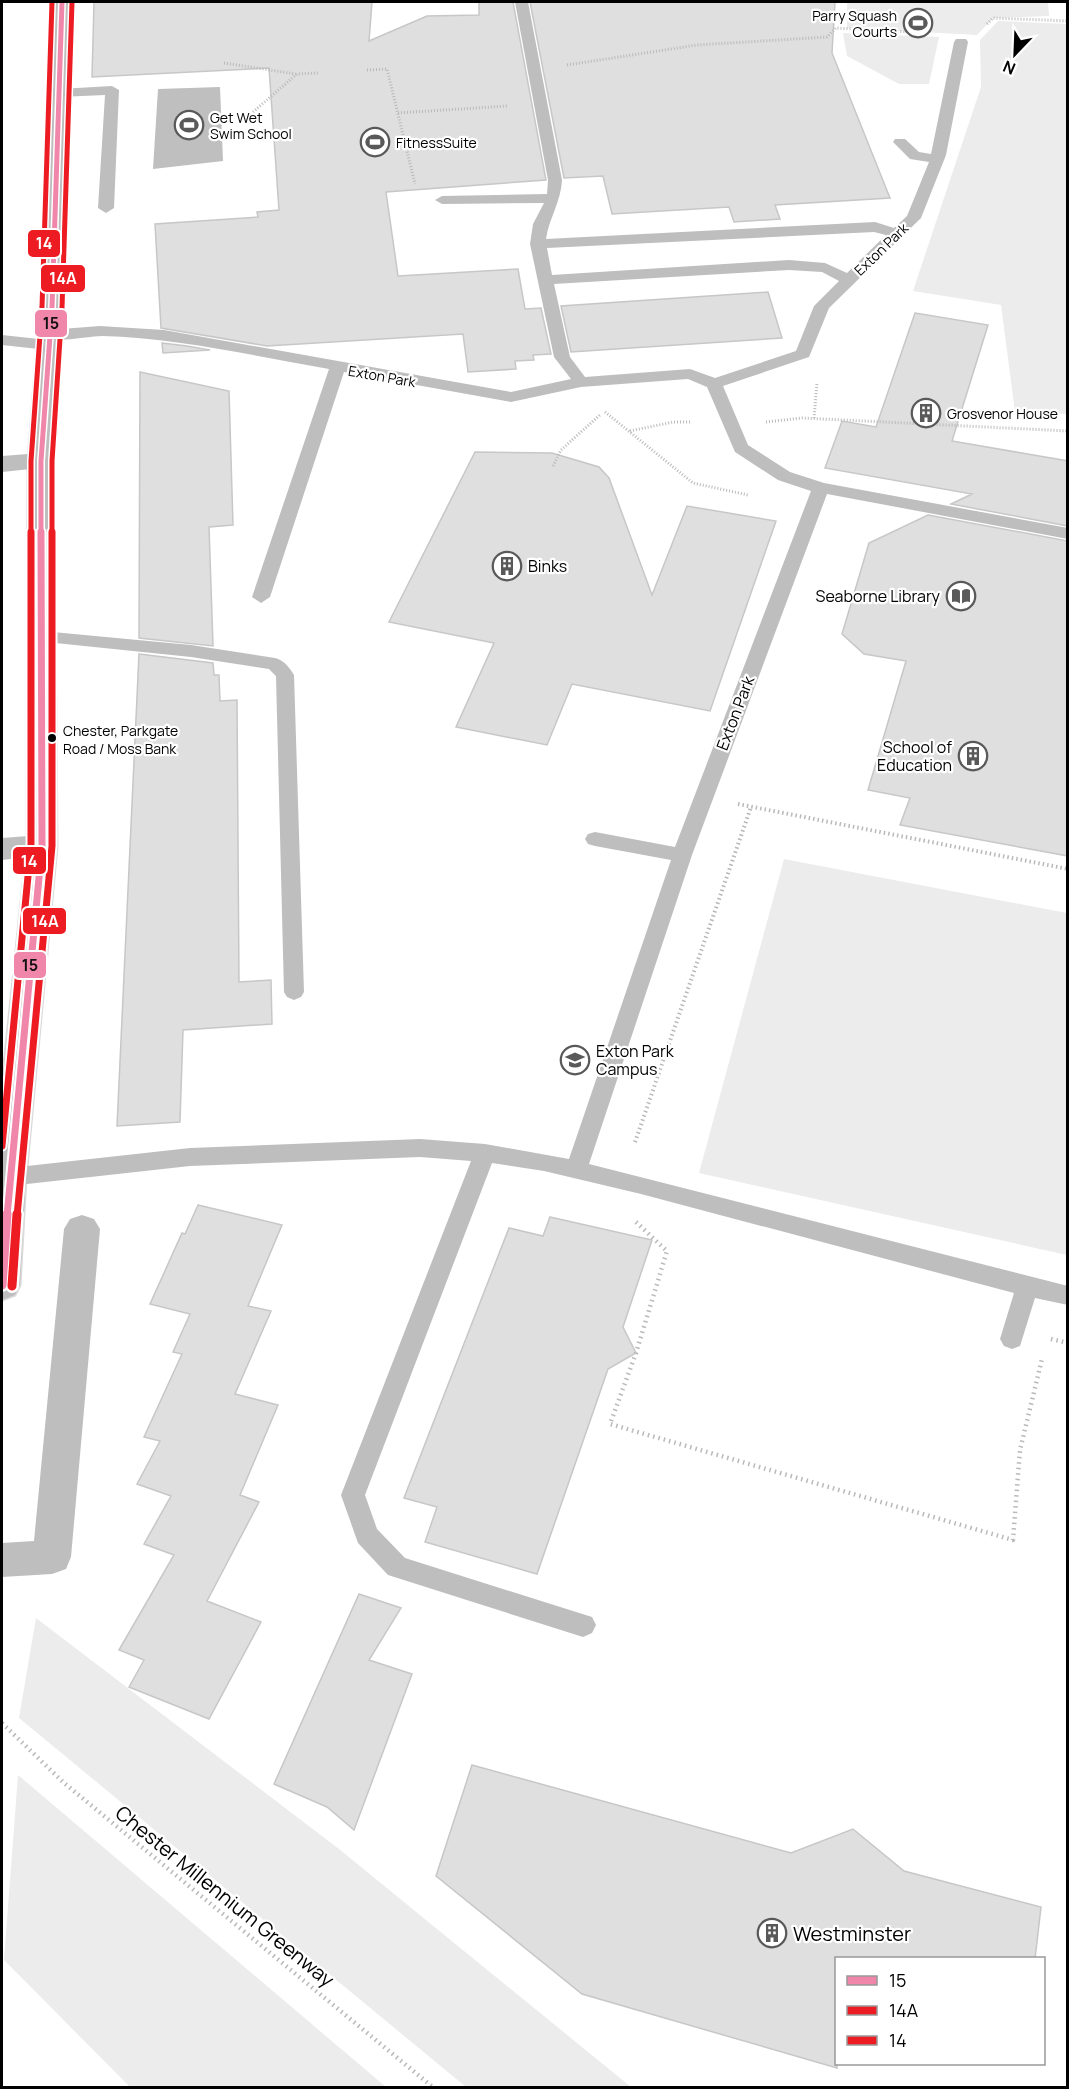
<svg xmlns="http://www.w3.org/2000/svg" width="1069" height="2089" font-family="Manrope,sans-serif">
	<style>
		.green { fill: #ececec }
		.water { fill: #bfbfbf }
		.building { fill: #dfdfdf; stroke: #c7c7c7; stroke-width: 1.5 }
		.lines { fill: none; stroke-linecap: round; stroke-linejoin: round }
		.primary-casing { stroke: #dbdbdb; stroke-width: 3 }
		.path-far2 { stroke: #b9b9b9; stroke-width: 3; stroke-dasharray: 1 2; stroke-linecap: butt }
		.path-far1 { stroke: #b9b9b9; stroke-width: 4; stroke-dasharray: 1.5 3; stroke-linecap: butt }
		.path { stroke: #b9b9b9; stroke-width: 4.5; stroke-dasharray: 1.5 4; stroke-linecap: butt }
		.service { fill: #bebebe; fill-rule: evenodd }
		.minor { fill: #bebebe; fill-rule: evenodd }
		.primary { fill: #bebebe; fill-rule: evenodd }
		.bus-1-far2-casing { stroke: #fff; stroke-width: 8 }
		.bus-1-far1-casing { stroke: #fff; stroke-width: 11 }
		.bus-1-casing { stroke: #fff; stroke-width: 14 }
		.bus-2-far2-casing { stroke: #fff; stroke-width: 8 }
		.bus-2-far1-casing { stroke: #fff; stroke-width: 11 }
		.bus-2-casing { stroke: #fff; stroke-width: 14 }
		.bus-3-far1-casing { stroke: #fff; stroke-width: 8 }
		.bus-3-casing { stroke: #fff; stroke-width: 11 }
		.bus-1-far2 { stroke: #f087aa; stroke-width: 5 }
		.bus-1-far1 { stroke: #f087aa; stroke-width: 7 }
		.bus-1 { stroke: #f087aa; stroke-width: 9 }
		.bus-2-far2 { stroke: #ed1c23; stroke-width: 5 }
		.bus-2-far1 { stroke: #ed1c23; stroke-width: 7 }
		.bus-2 { stroke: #ed1c23; stroke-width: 9 }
		.bus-3-far1 { stroke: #ed1c23; stroke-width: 5 }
		.bus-3 { stroke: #ed1c23; stroke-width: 7 }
		.bus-dot { fill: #000; stroke: #fff; stroke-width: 2 }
		.labels { text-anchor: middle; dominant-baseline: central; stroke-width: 4.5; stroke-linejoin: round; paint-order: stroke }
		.far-poi-label { font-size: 14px; fill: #000; stroke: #fff; text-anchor: start }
		.far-street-label { font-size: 14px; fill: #000; stroke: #fff }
		.bus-label { font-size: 14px; fill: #000; stroke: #fff; text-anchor: start }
		.poi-label { font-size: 16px; fill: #000; stroke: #fff; text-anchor: start }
		.street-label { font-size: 16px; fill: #000; stroke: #fff }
		.near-street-label { font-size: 20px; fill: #000; stroke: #fff }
		.near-poi-label { font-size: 20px; fill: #000; stroke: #fff; text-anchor: start }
		.line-badge { stroke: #fff; stroke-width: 2 }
		.badge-label { font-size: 16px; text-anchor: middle; font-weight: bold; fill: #fff }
		.pale-badge-label { font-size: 16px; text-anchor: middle; font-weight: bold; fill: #111 }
	</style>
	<rect width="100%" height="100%" fill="#fff"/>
	<path class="green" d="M847,2h201l1,14 -56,2 -16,17 -130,-7z
		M998,21l69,3v390l-52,-2 -14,-107 -88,-14 68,-204 -1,-47z
		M843,33l96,4 -10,47h-30l-52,-28z
		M784,859l283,54v342l-368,-82z
		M36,1618l303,231 292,238h-165l-447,-369z
		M18,1775l368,312h-256l-126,-127z"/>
	<path class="water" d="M220,87l3,74 -70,8 5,-80z"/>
	<path class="building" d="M94,2h278l-3,39 58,-25 52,-1v-13h34l33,178 -160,12 12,84 120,-7 7,40 16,-1 10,46 -18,1 1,5 -19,1 1,8 -48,3 -5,-38 -196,12 -106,-18 -6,-104 103,-7 -1,-5 22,-2 -10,-142 -177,9z
		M530,2h305l-3,51 58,145 -115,7 5,14 -46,3 -5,-15 -117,7 -9,-38 -39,2z
		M768,292l14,46 -211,14 -10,-46z
		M915,313l73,12 -36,116 116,20v65l-117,-22 21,-10 -147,-26 17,-47 34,6z
		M162,343l25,3 23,4 -47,3z
		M140,372l89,19 4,134 -24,2 4,119 -74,-8z
		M475,452l77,1 47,14 10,11 43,117 35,-89 89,15 -66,190 -138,-27 -25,61 -91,-18 38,-84 -105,-21z
		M928,515l140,26v315l-168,-31 10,-27 -42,-8 38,-129 -42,-7 -22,-20 27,-91z
		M139,654l74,9 1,12h5l1,26 17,-1 2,282 32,-2 1,44 -89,6 -3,92 -63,4z
		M198,1205l84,20 -34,81 23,5 -36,83 43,11 -38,90 19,7 -52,99 54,21 -52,97 -80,-32 15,-27 -25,-10 55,-95 -30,-11 27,-48 -34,-12 23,-43 -16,-4 38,-83 -9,-2 17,-38 -40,-10 32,-71 3,1z
		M550,1217l102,23 -29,87 13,26 -28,16 -71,205 -112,-32 12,-35 -33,-9 105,-270 34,8z
		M359,1594l42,14 -32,52 43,14 -58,156 -27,-23 -53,-23z
		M472,1765l319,88 62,-24 51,42 137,36 -6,52h-198v109l-255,-74 -146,-118z"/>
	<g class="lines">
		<g class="primary-casing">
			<path id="primary" d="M51,2h22l-9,306 -10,153 3,385 -31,331 -6,108 -5,10 -13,5v-216l25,-238 1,-385 12,-153z"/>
		</g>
		<path class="path-far2" d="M987,24l6,-6 75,3
			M224,63l72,11
			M567,65l130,-20 130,-8 9,-9 94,5
			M367,70l20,-1 28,115
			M253,112l44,-38 21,-1
			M398,113l109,-7
			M605,412l88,71 55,12
			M814,418l3,-35
			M766,422l36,-4 266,13
			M630,431l43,-9h19
			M553,466l8,-16 40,-36"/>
		<path class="path-far1" d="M738,804l330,65
			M635,1142l116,-335"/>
		<path class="path" d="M636,1222l31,29 -31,102 -26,71 403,116 7,-90 22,-91
			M1051,1339l17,4
			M2,1723l62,60 370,305"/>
		<path class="service" d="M515,2h13l34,178c-1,22 -13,38 -16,59l329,-17 19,6 13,-12 22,-54 -19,-3 -17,-17 2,-3h10l14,13 12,2 23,-112 2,-3h10l2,3 -22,113 -25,63 -92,90 -20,49 -86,29 25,59 42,27 34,11 244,45v11l-241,-45 -135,361 -103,309 479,122v19l-33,-7 -15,48 -8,3 -8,-3 -4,-7 14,-46 -373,-99 -97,-23 -52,-8 -127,332 12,34 28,29 187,59 4,8 -4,8 -9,4 -195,-62 -30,-32 -17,-48 130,-334 -51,-4 -230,9 -181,20 -7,-3v-12l7,-3 181,-20 230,-9 65,5 84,15 102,-299 -76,-14 -7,-2 -3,-5 3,-5 7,-2 80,15 136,-356 -33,-11 -43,-28 -28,-65 -19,-8 -107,8 -70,15 -167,-30 -74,225 -9,6 -9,-6 77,-228c-75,-13 -151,-31 -227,-33 -13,0 -54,9 -62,-1l8,-5 52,-4 64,4 347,62 60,-13 -17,-22 -24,-113 3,-20 11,-21 -102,1 -7,-4 7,-4 105,-2 1,-14zM874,232l12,3 -39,38 -22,-10 -36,-3 -237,15 -5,-27zM789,270l33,2 17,9 -25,25 -18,45 -81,27 -25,-9 -105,8 -15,-20 -16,-73z
			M112,86l7,4 -5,118 -8,5 -8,-5 7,-113 -46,2 -7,-4 7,-4z
			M2,335l46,5 8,5 -8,5 -46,-5z
			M42,631l149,14 84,13c9,2 14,9 19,17l10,317 -3,5 -7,3 -7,-3 -3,-5 -8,-316 -7,-7 -78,-12 -155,-16 -3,-4 3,-4z"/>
		<path class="minor" d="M41,453l9,2 4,6 -4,6 -48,5v-16z
			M42,835l11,3 4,8 -4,8 -51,6v-22z
			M82,1215l12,4 6,10 -29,328 -5,12 -14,5 -50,3v-34l32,-2 30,-312 6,-10z"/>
		<use href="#primary" class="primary"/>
		<g class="bus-1-far2-casing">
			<path id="bus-1-far2" d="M41,533v-72l11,-153 10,-306"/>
		</g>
		<g class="bus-1-far1-casing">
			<path id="bus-1-far1" d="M7,1216l35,-370 -1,-314"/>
		</g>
		<g class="bus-1-casing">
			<path id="bus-1" d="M2,1285l5,-71"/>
		</g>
		<g class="bus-2-far2-casing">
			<path id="bus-2-far2" d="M52,533v-72l10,-153 10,-306"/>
		</g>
		<g class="bus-2-far1-casing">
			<path id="bus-2-far1" d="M17,1216l35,-370v-314"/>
		</g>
		<g class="bus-2-casing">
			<path id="bus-2" d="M12,1286l5,-72"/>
		</g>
		<g class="bus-3-far1-casing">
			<path id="bus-3-far1" d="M31,533v-72l11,-154 10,-305"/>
		</g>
		<g class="bus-3-casing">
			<path id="bus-3" d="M2,1146l29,-301v-313"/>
		</g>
		<use href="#bus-1-far2" class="bus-1-far2"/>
		<use href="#bus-1-far1" class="bus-1-far1"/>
		<use href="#bus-1" class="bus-1"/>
		<use href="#bus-2-far2" class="bus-2-far2"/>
		<use href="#bus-2-far1" class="bus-2-far1"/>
		<use href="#bus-2" class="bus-2"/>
		<use href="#bus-3-far1" class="bus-3-far1"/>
		<use href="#bus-3" class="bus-3"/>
	</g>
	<defs>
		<g id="stadium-ring" transform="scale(1.5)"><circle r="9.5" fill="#fff" stroke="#595959" stroke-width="1.5"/><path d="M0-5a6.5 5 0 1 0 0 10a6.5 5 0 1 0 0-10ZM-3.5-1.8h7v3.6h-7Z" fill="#595959"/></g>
		<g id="building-ring" transform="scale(1.5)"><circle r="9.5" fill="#fff" stroke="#595959" stroke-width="1.5"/><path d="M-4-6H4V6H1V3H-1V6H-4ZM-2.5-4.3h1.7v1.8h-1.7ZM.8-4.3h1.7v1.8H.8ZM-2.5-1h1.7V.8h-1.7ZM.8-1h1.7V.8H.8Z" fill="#595959"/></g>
		<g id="library-ring" transform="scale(1.5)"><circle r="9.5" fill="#fff" stroke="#595959" stroke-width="1.5"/><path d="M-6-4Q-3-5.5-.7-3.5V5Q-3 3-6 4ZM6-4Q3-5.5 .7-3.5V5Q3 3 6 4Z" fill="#595959"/></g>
		<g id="university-ring" transform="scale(1.5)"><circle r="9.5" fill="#fff" stroke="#595959" stroke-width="1.5"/><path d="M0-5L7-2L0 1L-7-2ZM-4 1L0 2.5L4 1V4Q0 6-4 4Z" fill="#595959"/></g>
	</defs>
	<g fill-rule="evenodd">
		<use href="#stadium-ring" x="918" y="23"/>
		<use href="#stadium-ring" x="189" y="125"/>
		<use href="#stadium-ring" x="375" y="142"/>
		<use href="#building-ring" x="926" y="413"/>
		<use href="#building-ring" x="507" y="566"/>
		<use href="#library-ring" x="961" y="596"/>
		<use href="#building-ring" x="973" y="756"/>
		<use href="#university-ring" x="575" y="1060"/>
		<use href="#building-ring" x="772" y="1933"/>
	</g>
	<circle class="bus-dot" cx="52" cy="738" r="5"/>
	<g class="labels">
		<g class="far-poi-label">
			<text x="897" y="15" text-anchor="end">Parry Squash<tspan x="897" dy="16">Courts</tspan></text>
			<text x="210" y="117">Get Wet<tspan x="210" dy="16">Swim School</tspan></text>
			<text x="396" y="142">FitnessSuite</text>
			<text x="947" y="413">Grosvenor House</text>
		</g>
		<g class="far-street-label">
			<text transform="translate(881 249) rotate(-44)">Exton Park</text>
			<text transform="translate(382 376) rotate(10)">Exton Park</text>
		</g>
		<g class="bus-label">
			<text x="63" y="730">Chester, Parkgate<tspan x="63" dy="18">Road / Moss Bank</tspan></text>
		</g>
		<g class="poi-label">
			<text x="528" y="566">Binks</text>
			<text x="940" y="596" text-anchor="end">Seaborne Library</text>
			<text x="952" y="747" text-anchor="end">School of<tspan x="952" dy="18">Education</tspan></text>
			<text x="596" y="1051">Exton Park<tspan x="596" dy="18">Campus</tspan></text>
		</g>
		<g class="street-label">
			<text transform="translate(735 713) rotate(-69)">Exton Park</text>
		</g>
		<g class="near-street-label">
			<text transform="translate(225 1896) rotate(39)">Chester Millennium Greenway</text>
		</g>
		<g class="near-poi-label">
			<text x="793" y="1933">Westminster</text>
		</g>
	</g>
	<g class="line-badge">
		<rect x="27" y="229" width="34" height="29" rx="6" fill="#ed1c23"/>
		<rect x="40" y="264" width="46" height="29" rx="6" fill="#ed1c23"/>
		<rect x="34" y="309" width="34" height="29" rx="6" fill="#f087aa"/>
		<rect x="12" y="846" width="35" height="29" rx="6" fill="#ed1c23"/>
		<rect x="22" y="907" width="45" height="28" rx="6" fill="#ed1c23"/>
		<rect x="13" y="951" width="34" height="28" rx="6" fill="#f087aa"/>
	</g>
	<g class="badge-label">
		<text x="44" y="249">14</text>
		<text x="63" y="284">14A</text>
		<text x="29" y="867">14</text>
		<text x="45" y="927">14A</text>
	</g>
	<g class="pale-badge-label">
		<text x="51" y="329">15</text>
		<text x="30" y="971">15</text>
	</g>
	<rect width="1069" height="2089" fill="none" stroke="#000000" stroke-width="6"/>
	<rect x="835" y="1957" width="210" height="108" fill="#ffffff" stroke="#999999" stroke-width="1.5"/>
	<rect x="847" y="1976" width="30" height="9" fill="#f087aa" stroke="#999999" stroke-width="1.5"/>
	<text x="889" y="1987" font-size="18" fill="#000000">15</text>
	<rect x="847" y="2006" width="30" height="9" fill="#ed1c23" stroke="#999999" stroke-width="1.5"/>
	<text x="889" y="2017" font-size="18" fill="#000000">14A</text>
	<rect x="847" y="2036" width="30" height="9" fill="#ed1c23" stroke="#999999" stroke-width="1.5"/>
	<text x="889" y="2047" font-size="18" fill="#000000">14</text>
	<g transform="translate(1015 54) rotate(203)" stroke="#ffffff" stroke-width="4.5" paint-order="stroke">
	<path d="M0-4.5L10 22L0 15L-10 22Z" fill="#000000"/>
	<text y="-9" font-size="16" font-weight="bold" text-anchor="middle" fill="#000000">N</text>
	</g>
</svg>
